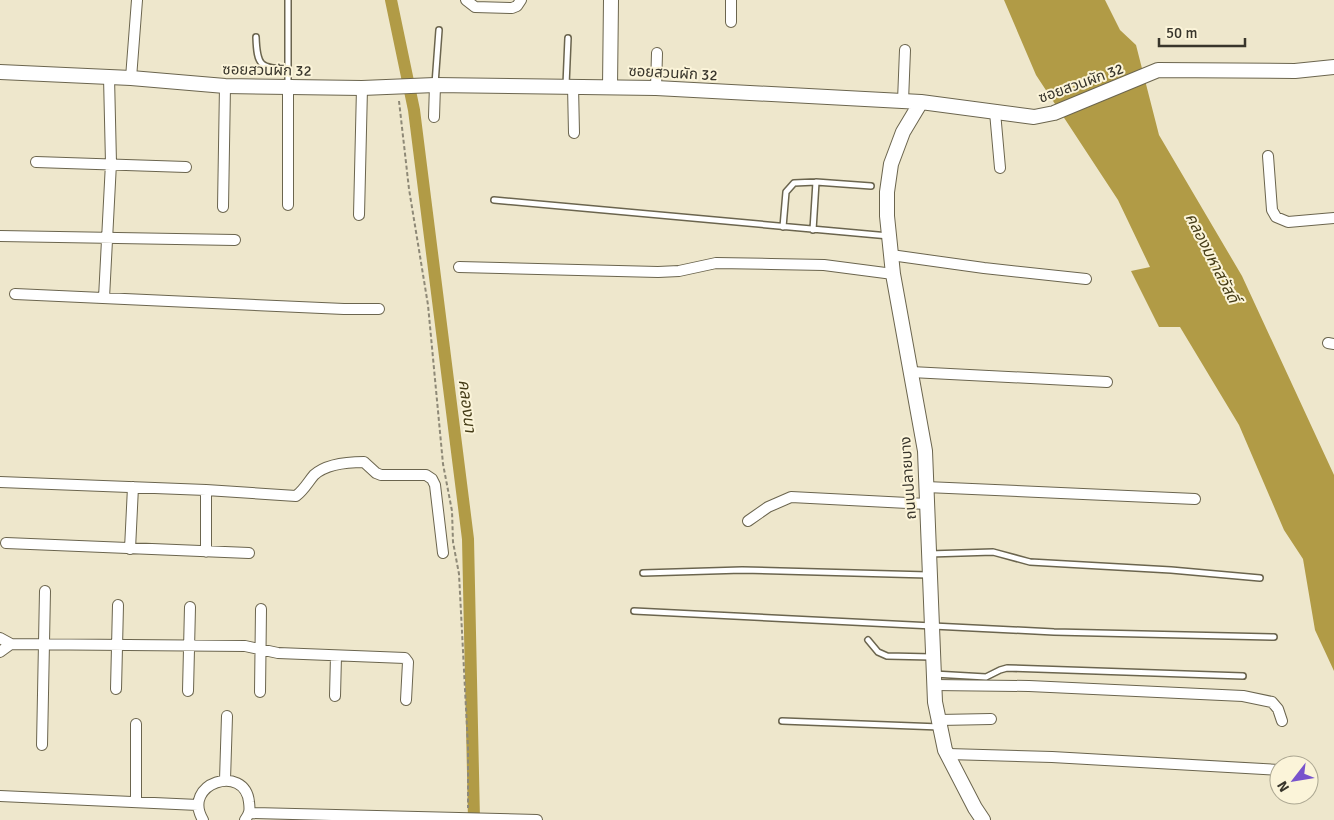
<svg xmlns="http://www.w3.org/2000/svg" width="1334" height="820" font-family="Signika,'Noto Sans Thai',sans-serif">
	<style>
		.water { fill: #b19b46 }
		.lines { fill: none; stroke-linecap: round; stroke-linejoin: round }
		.canal { stroke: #b19b46; stroke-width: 12 }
		.lane-casing { stroke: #6b654e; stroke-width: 8 }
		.street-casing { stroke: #6b654e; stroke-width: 12 }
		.secondary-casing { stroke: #6b654e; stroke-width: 16 }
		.path { stroke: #8e8977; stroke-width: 2; stroke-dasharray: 4 2.5; stroke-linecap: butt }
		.lane { stroke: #fff; stroke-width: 5 }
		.street { stroke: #fff; stroke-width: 10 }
		.secondary { stroke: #fff; stroke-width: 14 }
		.labels { text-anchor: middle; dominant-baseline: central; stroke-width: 4; stroke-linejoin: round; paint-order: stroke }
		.street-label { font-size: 15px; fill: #38352b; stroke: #fbf4d9 }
		.water-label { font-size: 16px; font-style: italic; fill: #443b16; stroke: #fbf4d9 }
	</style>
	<rect width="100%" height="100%" fill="#eee7cc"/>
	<path class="water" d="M1004,0h101l15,30 16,15 23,90 83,141 92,199v196l-19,-41 -12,-71 -19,-29 -45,-105 -59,-98h-21l-28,-56 19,-4 -32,-67 -82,-125z"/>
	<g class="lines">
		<path class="canal" d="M391,0l23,110 54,429 6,281"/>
		<g class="lane-casing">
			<path id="lane" d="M288,0v87
				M256,37c1,29 4,31 32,32
				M435,84l4,-54
				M566,85l2,-47
				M494,200l395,36
				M783,227l3,-35 8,-9 22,-1 55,4
				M813,230l3,-48
				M929,554l64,-2 37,10 141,8 89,8
				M643,573l99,-3 186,5
				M634,611l420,21 220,5
				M868,640l10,12 9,4 45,1
				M934,674l52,3 14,-7 7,-2 236,8
				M782,721l158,6"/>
		</g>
		<g class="street-casing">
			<path id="street" d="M466,0l9,7 37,1 5,-2 4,-6
				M731,0v22
				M131,78l6,-78
				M573,86l1,47
				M656,88l1,-35
				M903,101l2,-51
				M995,112l5,56
				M434,117l1,-32
				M1268,156l4,54 4,7 12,5 46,-4
				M36,162l150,5
				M288,205v-118
				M223,207l2,-121
				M359,215l3,-127
				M0,236l235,4
				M891,255l93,13 102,11
				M459,267l199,5 21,-1 37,-8 55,1 53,1 69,9
				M15,294l329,15h35
				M104,298l7,-135 -2,-86
				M1328,343l6,1
				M911,372l196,10
				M0,482l206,8 90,6c8,-6 12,-14 18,-21 12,-11 34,-13 50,-13l12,11 5,2h45l6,4 3,6 8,68
				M926,487l269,12
				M748,521l20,-14 23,-10 136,7
				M6,543l243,10
				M130,549l3,-62
				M206,552v-62
				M0,638l11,6 234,2 33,7 127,5 3,4 -2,38
				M0,652l11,-8
				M934,685l95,1 214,10 29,6 6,7 4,12
				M116,689l2,-84
				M188,691l2,-84
				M260,692l1,-83
				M335,696l1,-40
				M939,720l52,-1
				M136,724v77
				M42,745l3,-154
				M948,754l104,3 227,13
				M225,780l2,-64
				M0,796l198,9
				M250,813l287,7
				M203,820c-22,-37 42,-57 46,-18 1,8 1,11 -4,18"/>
		</g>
		<g class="secondary-casing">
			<path id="secondary" d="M0,72l131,6 94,8 137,2 73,-3 221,3 265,14 113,15 20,-4 104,-43 137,1 39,-4
				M610,87l1,-87
				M921,102l-18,30 -12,32 -4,28v24l6,58 32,177 10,251 10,48 30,58 8,12"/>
		</g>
		<path class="path" d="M399,101l10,88 19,116 15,159 9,47 1,31 6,32 9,173v61"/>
		<use href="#lane" class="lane"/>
		<use href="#street" class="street"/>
		<use href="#secondary" class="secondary"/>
	</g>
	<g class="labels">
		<g class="street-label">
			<text transform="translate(267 70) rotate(1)">ซอยสวนผัก 32</text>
			<text transform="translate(673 73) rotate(3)">ซอยสวนผัก 32</text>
			<text transform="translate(1081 83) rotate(-20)">ซอยสวนผัก 32</text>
			<text transform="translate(908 478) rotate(-94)">ถนนปลายบาง</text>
		</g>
		<g class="water-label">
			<text transform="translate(1212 258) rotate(63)">คลองมหาสวัสดิ์</text>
			<text transform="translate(467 406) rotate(83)">คลองนา</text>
		</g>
	</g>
	<g transform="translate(1294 780) rotate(239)"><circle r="24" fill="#fbf4d9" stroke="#ada893"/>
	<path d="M0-4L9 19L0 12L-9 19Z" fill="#7853cc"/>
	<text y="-8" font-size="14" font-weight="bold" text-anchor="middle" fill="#38352b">N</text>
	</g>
	<path d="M1159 38v8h86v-8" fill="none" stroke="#38352b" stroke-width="2.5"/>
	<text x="1166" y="38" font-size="15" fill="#38352b" stroke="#fbf4d9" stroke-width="4" paint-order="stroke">50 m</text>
</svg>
